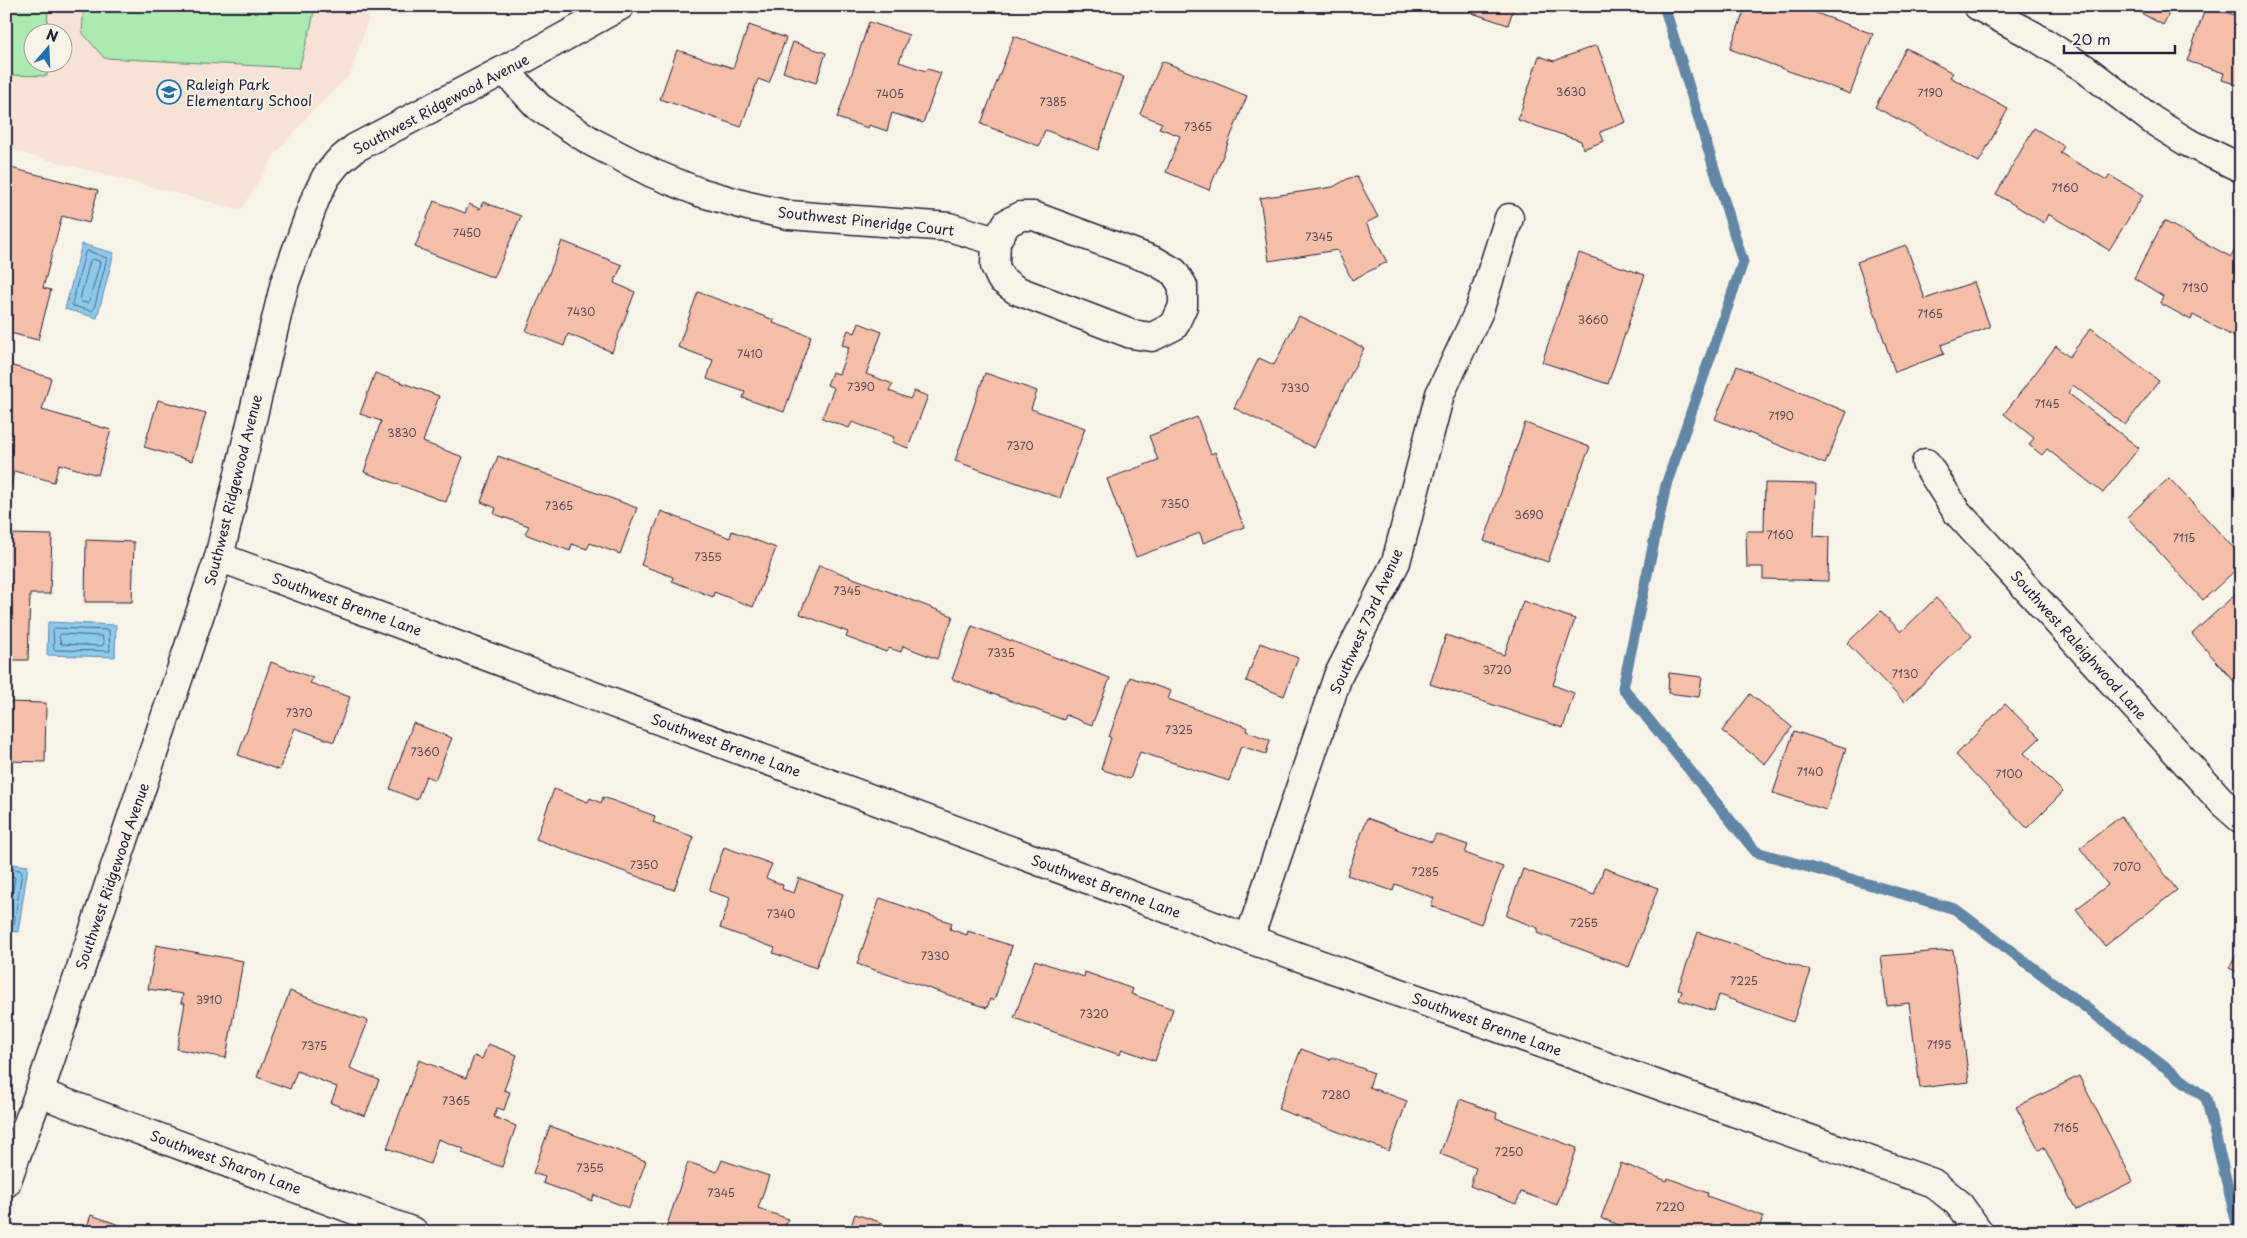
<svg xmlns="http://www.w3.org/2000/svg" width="2247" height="1238" font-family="'Playpen Sans',sans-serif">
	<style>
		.built { fill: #f6e3d5; fill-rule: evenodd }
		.green { fill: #abeab1; stroke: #668676 }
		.water { fill: #8cc9ec; stroke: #6286a5 }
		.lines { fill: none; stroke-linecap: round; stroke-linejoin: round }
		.shore { stroke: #4c6582; stroke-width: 1 }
		.stream { stroke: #6286a5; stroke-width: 11 }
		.building { fill: #f5bea9; stroke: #22223b }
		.street-casing { stroke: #22223b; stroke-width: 31 }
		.street { stroke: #f7f3e8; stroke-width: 28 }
		.labels { text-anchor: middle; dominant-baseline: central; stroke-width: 4; stroke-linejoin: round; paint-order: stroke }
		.number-label { font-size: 11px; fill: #574956 }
		.poi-label { font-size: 14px; fill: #22223b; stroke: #f7f3e8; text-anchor: start }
		.street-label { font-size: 14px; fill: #22223b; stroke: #f7f3e8 }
	</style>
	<rect width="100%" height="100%" fill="#f7f3e8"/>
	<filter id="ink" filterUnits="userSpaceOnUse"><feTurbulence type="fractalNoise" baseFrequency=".02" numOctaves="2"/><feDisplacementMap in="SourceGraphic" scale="10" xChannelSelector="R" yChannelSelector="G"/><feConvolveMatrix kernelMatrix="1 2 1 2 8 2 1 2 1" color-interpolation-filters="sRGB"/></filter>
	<g filter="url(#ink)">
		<path class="built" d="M6,6h367l-23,69 -36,34 -38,44 -35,57 -235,-61zM32,32h30v30h-30z"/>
		<path class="green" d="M6,6h42l-1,26h-15v30l15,1v13l-41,-1z
			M84,6h231l-4,20 -12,42 -195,-10 -22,-26z"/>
		<path class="water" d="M82,244l32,9 -17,65 -32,-9z
			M48,622l68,3 -1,32 -68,-2z
			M6,863l22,3 -10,66 -12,-2z"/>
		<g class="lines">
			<path class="shore" d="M88,251l19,7 -13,51 -2,2 -19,-5 -1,-2 13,-51z
				M92,259l7,2 1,2 -11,39 -2,1 -6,-1 -1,-3 10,-38z
				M55,628l54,2 1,21 -56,-1 -1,-20z
				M61,634l41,2 2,8 -3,2 -40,-2 -2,-7z
				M6,868l14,2 2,2 -8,52 -8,2
				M6,874l9,3 -6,40 -3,2"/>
			<path class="stream" d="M1664,6l79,256 -77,223 -43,203 133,164 199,57 251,189 33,134"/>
		</g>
		<path class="building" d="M1474,6h53l-2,5 -11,-4 -6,18 -36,-12z
			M1746,6h51l76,28 -23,60 -120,-45z
			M2128,6h45l-10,19z
			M2206,6l35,11v69l-19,-6 2,-7 -37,-12z
			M869,22l40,13 -10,27 27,9 1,-2 14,4 -18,50 -31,-10 -5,18 -18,-6 -1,3 -31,-10z
			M749,25l37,13 -17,45 -11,-4 -17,48 -81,-28 17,-49 56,18z
			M1014,36l110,41 -26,73 -53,-20 -6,16 -58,-22z
			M793,42l33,11 -10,30 -33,-11z
			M1597,45l29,77 -26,10 4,9 -21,8 -2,-8 -63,-21 21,-64 15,5z
			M1906,48l47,25 -3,4 58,32 -29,53 -104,-55z
			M1162,61l85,35 -38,94 -43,-18 14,-36 -21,-8 3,-5 -22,-9z
			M2034,128l30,18 -4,7 47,27 2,-5 34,20 -34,55 -61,-36 -4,9 -48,-29z
			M7,167l91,23 -9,33 -27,-7 -19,72 8,2 -13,50 -32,-8z
			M1357,177l21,40 -12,6 21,39 -35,18 -15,-30 -68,11 -9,-63 73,-11 16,-9z
			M434,201l31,12 4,-9 11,5 3,-7 38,14 -27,62 -79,-31z
			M2164,221l67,36 4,-7 6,3v80l-3,6 -45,-24 -2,5 -31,-17 3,-7 -29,-18z
			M562,241l60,24 -8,18 21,9 -23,60 -44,-18 -4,12 -38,-15z
			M1906,245l19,54 49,-17 16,45 -49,18 3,9 -49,18 -38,-110z
			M1579,253l66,22 -37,109 -66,-22z
			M698,292l76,28 -1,3 38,13 -27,76 -41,-14 2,-6 -38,-13 6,-19 -35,-13z
			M1299,316l65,32 -50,100 -80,-40 25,-50 15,7z
			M859,323l23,9 -16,42 27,10 -4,7 21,8 4,-8 14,5 -20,52 -16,-6 2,-5 -42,-15 -3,6 -27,-10 12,-30 -7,-3 5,-13 7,2 10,-27 -7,-2 6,-15 7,3z
			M2091,328l68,53 -34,44 -52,-40 -5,8 71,55 -36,45 -56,-44 -5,6 -13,-10 5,-7 -30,-24 52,-68 13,11z
			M10,365l41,13 -9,32 69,20 -13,45 -39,-11 -5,18 -40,-11 -3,15 -5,-2v-105z
			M1737,366l110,46 -22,52 -110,-45z
			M375,373l64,23 -16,46 40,15 -17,45 -82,-30 17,-51 -21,-7z
			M985,373l52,18 -6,18 54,19 -25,70 -105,-37z
			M158,400l48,13 -14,48 -48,-14z
			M1197,417l14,37 4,-2 29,75 -41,16 -3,-10 -64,24 -29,-78 51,-19 -9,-24z
			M1525,423l65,24 -16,40 -26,75 -64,-21z
			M498,456l139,52 -17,46 -30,-11 -3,6 -15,-5 -2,7 -45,-17 4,-8 -35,-12 2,-6 -15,-6z
			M2169,478l72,78v9l-38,35 -76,-83z
			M1765,483l51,1 -2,52 15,1 -1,44 -65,-2v-12h-16l-1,-36h18z
			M661,511l69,27 2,-7 44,17 -23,59 -39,-15 -1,5 -41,-16 1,-4 -32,-12z
			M6,534l46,1 -2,59h-20l-2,66h-22z
			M86,540l48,2 -2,60h-47z
			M819,565l134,51 -16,43 -34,-13 -2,6 -12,-4 -3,4 -40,-15 2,-5 -48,-18z
			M2241,589v100l-49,-55z
			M1936,598l36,38 -68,66 -57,-59 34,-32 20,21z
			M1523,601l52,18 -22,66 21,8 -11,35 -133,-44 16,-49 58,20z
			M972,626l138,52 -18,47 -26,-10 -2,5 -112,-41z
			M1260,643l38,15 -14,38 -38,-15z
			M271,662l42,16 -3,5 40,14 -16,45 -39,-14 -16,42 -41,-15z
			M1669,673l33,4 -3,20 -31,-4z
			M1130,677l41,14 -3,8 79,28 -1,4 24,9 -4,14 -25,-8 -12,35 -89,-29 -10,27 -29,-10 10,-31 -2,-1z
			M1750,694l42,33 -27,37 -43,-33z
			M6,702l40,1 -1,59 -39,-1z
			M2005,704l35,34 -16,15 39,39 -36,36 -71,-73z
			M413,723l39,15 -17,42 -9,-4 -9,24 -27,-11z
			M1794,731l52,17 -20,62 -53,-17z
			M554,789l34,13 2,-4 11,5 2,-6 52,19 -2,6 41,15 -20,53 -138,-51z
			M2121,816l56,74 -72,56 -29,-37 32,-24 -28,-37z
			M1367,818l65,24 4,-8 32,11 -3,8 38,14 -22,57 -50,-18 3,-8 -39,-14 -2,7 -46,-16z
			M724,847l48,17 -6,14 17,7 -1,4 12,4 5,-15 44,16 -27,74 -43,-15 2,-5 -55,-20 10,-30 -21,-7z
			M1604,868l54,20 -29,79 -92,-34 1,-5 -32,-12 17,-47 71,26z
			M880,898l72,25 -2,6 17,6 1,-4 44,15 -18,55 -4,-2 -3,9 -130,-44z
			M1698,932l113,39 -18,51 -74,-27 -5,16 -35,-11 3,-9 -4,-2z
			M156,945l87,16 -17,97 -49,-9 8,-46h-4l2,-9 -35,-5z
			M2241,947v27l-12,-6z
			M1953,950l16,132 -49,6 -11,-85 -22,3 -6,-50z
			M1035,960l49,17 1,-5 48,17 -2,5 42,15 -18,52 -33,-12 -2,6 -106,-37z
			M290,991l78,30 -18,47 29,12 -14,36 -34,-13 6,-16 -40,-16 -7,18 -33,-12z
			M488,1044l29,11 -13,35 6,2 -6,18 -7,-2 -3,9 22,9 -14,41 -40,-14 2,-4 -26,-10 -8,25 -43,-16 32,-88 47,18 8,-22 8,3z
			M1301,1049l30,11 1,-3 42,16 -5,14 38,14 -18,50 -111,-42z
			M2079,1076l54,105 -57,29 -32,-63 -5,3 -23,-43z
			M1460,1099l37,14 -1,5 81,30 -20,57 -36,-13 -5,12 -46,-18 6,-18 -36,-14z
			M550,1126l96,35 -17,47 -35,-13 -2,6 -49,-18 2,-6 -12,-4z
			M722,1160l47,16 -11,32 30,11 -5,13h-108l-9,-4 22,-66 29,10z
			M1621,1163l46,18 1,-3 40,15 -1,3 56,20 -5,16h-121l-36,-14z
			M855,1214l28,9 -4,9h-30z
			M91,1215l49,17h-55z
			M818,1224l20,8h-23z
			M2083,1226l31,6h-32z"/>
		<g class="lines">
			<g class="street-casing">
				<path id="street" d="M1978,6l56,30 50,32 68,52 35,22 54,26
					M504,70l35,37 53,35 60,31 47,19 49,14 41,9 160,12 47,14
					M1021,216h13l16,6 105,39 19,11 9,14v20l-9,20 -22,11 -21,-3 -115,-44 -15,-11 -6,-13 1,-25 11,-18z
					M1926,463l31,49 267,292 17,15
					M219,557l1030,382 684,244 25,20 21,29
					M1249,939l89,-263 58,-114 44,-168 39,-83 30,-93
					M39,1093l375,139
					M6,1183l33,-90 180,-536 66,-275 31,-85 10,-20 12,-15 17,-14 149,-78 116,-64"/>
			</g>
			<use href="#street" class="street"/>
		</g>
	</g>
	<defs>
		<g id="school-ring" transform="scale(1.25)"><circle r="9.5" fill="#f7f3e8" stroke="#1f6fb2" stroke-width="1.5"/><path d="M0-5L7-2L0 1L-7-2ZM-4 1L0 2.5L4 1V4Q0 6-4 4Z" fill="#1f6fb2"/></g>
	</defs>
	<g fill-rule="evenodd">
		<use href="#school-ring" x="169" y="92"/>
	</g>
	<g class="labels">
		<g class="number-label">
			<text x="1571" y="91">3630</text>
			<text x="1930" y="92">7190</text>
			<text x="890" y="93">7405</text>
			<text x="1053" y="101">7385</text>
			<text x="1198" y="126">7365</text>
			<text x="2065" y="187">7160</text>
			<text x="467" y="232">7450</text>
			<text x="1319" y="236">7345</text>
			<text x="2195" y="287">7130</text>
			<text x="581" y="311">7430</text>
			<text x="1930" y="313">7165</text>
			<text x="1593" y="319">3660</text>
			<text x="750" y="353">7410</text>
			<text x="861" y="386">7390</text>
			<text x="1295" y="387">7330</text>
			<text x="2047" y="403">7145</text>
			<text x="1781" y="415">7190</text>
			<text x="402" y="432">3830</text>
			<text x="1020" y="445">7370</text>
			<text x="1175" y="503">7350</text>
			<text x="559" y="505">7365</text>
			<text x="1529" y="514">3690</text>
			<text x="1780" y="534">7160</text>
			<text x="2184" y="537">7115</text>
			<text x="708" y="556">7355</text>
			<text x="847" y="590">7345</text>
			<text x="1001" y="652">7335</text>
			<text x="1497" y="669">3720</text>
			<text x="1905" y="673">7130</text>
			<text x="299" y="712">7370</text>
			<text x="1179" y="729">7325</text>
			<text x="425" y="751">7360</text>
			<text x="1810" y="771">7140</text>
			<text x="2009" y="773">7100</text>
			<text x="644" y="864">7350</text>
			<text x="2127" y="866">7070</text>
			<text x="1425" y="871">7285</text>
			<text x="781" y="913">7340</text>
			<text x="1584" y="922">7255</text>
			<text x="935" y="955">7330</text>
			<text x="1744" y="980">7225</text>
			<text x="209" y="999">3910</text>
			<text x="1094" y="1013">7320</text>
			<text x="1939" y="1044">7195</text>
			<text x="314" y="1045">7375</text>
			<text x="1336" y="1094">7280</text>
			<text x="456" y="1100">7365</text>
			<text x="2066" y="1127">7165</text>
			<text x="1509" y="1151">7250</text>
			<text x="590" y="1167">7355</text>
			<text x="721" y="1192">7345</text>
			<text x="1670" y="1206">7220</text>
		</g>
		<g class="poi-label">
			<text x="186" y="84">Raleigh Park<tspan x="186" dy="16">Elementary School</tspan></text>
		</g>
		<g class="street-label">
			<text transform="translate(441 104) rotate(-28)">Southwest Ridgewood Avenue</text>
			<text transform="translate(866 221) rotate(6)">Southwest Pineridge Court</text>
			<text transform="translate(233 490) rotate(-76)">Southwest Ridgewood Avenue</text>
			<text transform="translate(347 604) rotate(20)">Southwest Brenne Lane</text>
			<text transform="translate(1366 621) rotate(-66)">Southwest 73rd Avenue</text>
			<text transform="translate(2079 645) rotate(48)">Southwest Raleighwood Lane</text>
			<text transform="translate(726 745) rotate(20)">Southwest Brenne Lane</text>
			<text transform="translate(112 876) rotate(-71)">Southwest Ridgewood Avenue</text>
			<text transform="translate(1106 886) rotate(20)">Southwest Brenne Lane</text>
			<text transform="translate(1487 1024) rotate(20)">Southwest Brenne Lane</text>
			<text transform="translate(226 1162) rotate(20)">Southwest Sharon Lane</text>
		</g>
	</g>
	<rect width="2247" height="1238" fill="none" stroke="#f7f3e8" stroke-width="25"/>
	<rect x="12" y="12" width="2222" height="1213" fill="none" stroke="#22223b" stroke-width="2" filter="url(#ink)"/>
	<g transform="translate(48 48) rotate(19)"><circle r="24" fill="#f7f3e8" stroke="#a29fa3"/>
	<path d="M0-4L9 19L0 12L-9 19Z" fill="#1f6fb2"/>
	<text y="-8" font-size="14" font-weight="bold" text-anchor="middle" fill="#22223b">N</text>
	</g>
	<path d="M2064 45v8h111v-8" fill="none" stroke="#22223b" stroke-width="2.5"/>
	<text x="2072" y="45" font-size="15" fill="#22223b" stroke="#f7f3e8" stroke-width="4" paint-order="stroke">20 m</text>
</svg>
